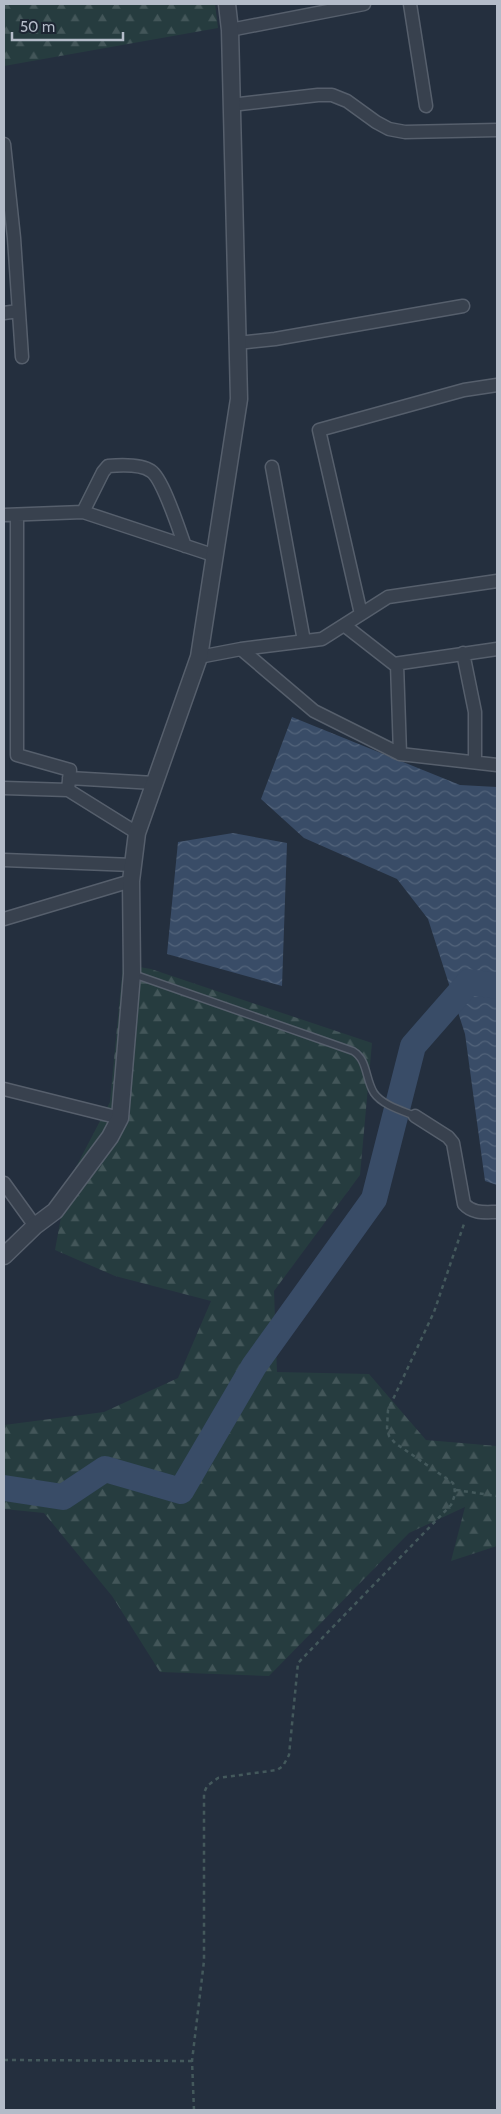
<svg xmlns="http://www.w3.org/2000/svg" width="501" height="2114" font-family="Cabin,sans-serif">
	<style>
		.forest { fill: url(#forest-firs) }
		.water { fill: url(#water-waves) }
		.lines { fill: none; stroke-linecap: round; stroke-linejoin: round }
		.river { stroke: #394c67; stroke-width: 26 }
		.service-casing { stroke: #565f6c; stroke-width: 9 }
		.minor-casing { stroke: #565f6c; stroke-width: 15 }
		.tertiary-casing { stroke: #565f6c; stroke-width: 19 }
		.path { stroke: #44595c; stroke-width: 2.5; stroke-dasharray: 4 4; stroke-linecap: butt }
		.service { stroke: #38414e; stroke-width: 6 }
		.minor { stroke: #38414e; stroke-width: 12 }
		.tertiary { stroke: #38414e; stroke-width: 16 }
	</style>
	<defs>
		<pattern id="forest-firs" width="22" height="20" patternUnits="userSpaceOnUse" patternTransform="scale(1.25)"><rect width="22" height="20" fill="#263c3f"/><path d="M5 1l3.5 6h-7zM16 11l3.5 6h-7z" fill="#435659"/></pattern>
		<pattern id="water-waves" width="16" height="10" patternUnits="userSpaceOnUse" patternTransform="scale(1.25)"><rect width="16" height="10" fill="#394c67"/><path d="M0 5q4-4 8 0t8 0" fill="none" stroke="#53647b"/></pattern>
	</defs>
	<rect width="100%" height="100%" fill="#242f3e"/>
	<path class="forest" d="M4,4h211l3,24 -214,38z
		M123,964l28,5 221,74 -12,132 -86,116 3,81 92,2 57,66 71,6v100l-46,15 14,-54 -56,26 -140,143 -109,-4 -48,-76 -68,-83 -40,-4v-84l100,-13 74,-34 33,-77 -96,-25 -60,-26 12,-66 43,-82z"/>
	<path class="water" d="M292,717l168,68 37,2v398l-12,-4 -20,-147 -37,-115 -31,-40 -93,-41 -43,-39z
		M233,833l54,10 -5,143 -115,-32 11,-112z"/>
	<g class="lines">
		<path class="river" d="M4,1488l59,9 42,-28 76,22 73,-125 120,-167 39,-153 56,-64 28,4"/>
		<g class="service-casing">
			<path id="service" d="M133,974l220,77c15,9 12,28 21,42 8,12 29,18 41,23"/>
		</g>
		<g class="minor-casing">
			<path id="minor" d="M410,4l16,102
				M230,30l134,-26
				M231,105l87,-10h14l15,6 29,21 13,7 16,3 92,-2
				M4,144l10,94 8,119
				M4,313l14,-2
				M238,343l37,-4 188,-33
				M272,467l32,174
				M83,512l20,-40 5,-6c12,-1 33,-2 43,5 12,8 28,59 34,75
				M4,515l79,-3 133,44
				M17,515v240l53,15 -2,20
				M361,614l-42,-184 145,-40 33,-5
				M344,625l50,39 103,-15
				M241,649l73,62 86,43 97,11
				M463,653l12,59v50
				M199,657l42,-8 81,-10 66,-42 109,-16
				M397,664l3,90
				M69,778l85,5
				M4,788l64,2 69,43
				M4,860l129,5
				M4,919l127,-38
				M4,1089l116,29
				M415,1116l33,21 5,6 11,61c9,10 21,8 33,8
				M4,1183l31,43"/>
		</g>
		<g class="tertiary-casing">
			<path id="tertiary" d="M4,1256l31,-30 20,-15 55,-74 10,-19 12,-144 -1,-93 6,-48 62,-176 40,-258 -9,-369 -3,-26"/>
		</g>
		<path class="path" d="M456,1490l41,6
			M4,2060l188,1
			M194,2110l-2,-49 12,-100v-168l3,-7 11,-8 59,-8 6,-4 6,-11 9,-92 153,-158c4,-9 5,-13 2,-22l-58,-40 -6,-7 -2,-8 1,-18 46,-98 31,-91"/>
		<use href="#service" class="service"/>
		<use href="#minor" class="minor"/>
		<use href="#tertiary" class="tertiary"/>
	</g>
	<rect width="501" height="2114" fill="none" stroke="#b4bcc9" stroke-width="10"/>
	<path d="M12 32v8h111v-8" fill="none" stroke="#b4bcc9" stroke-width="2.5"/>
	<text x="20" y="32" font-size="15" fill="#b4bcc9" stroke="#1d2633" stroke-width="4" paint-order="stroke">50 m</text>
</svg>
